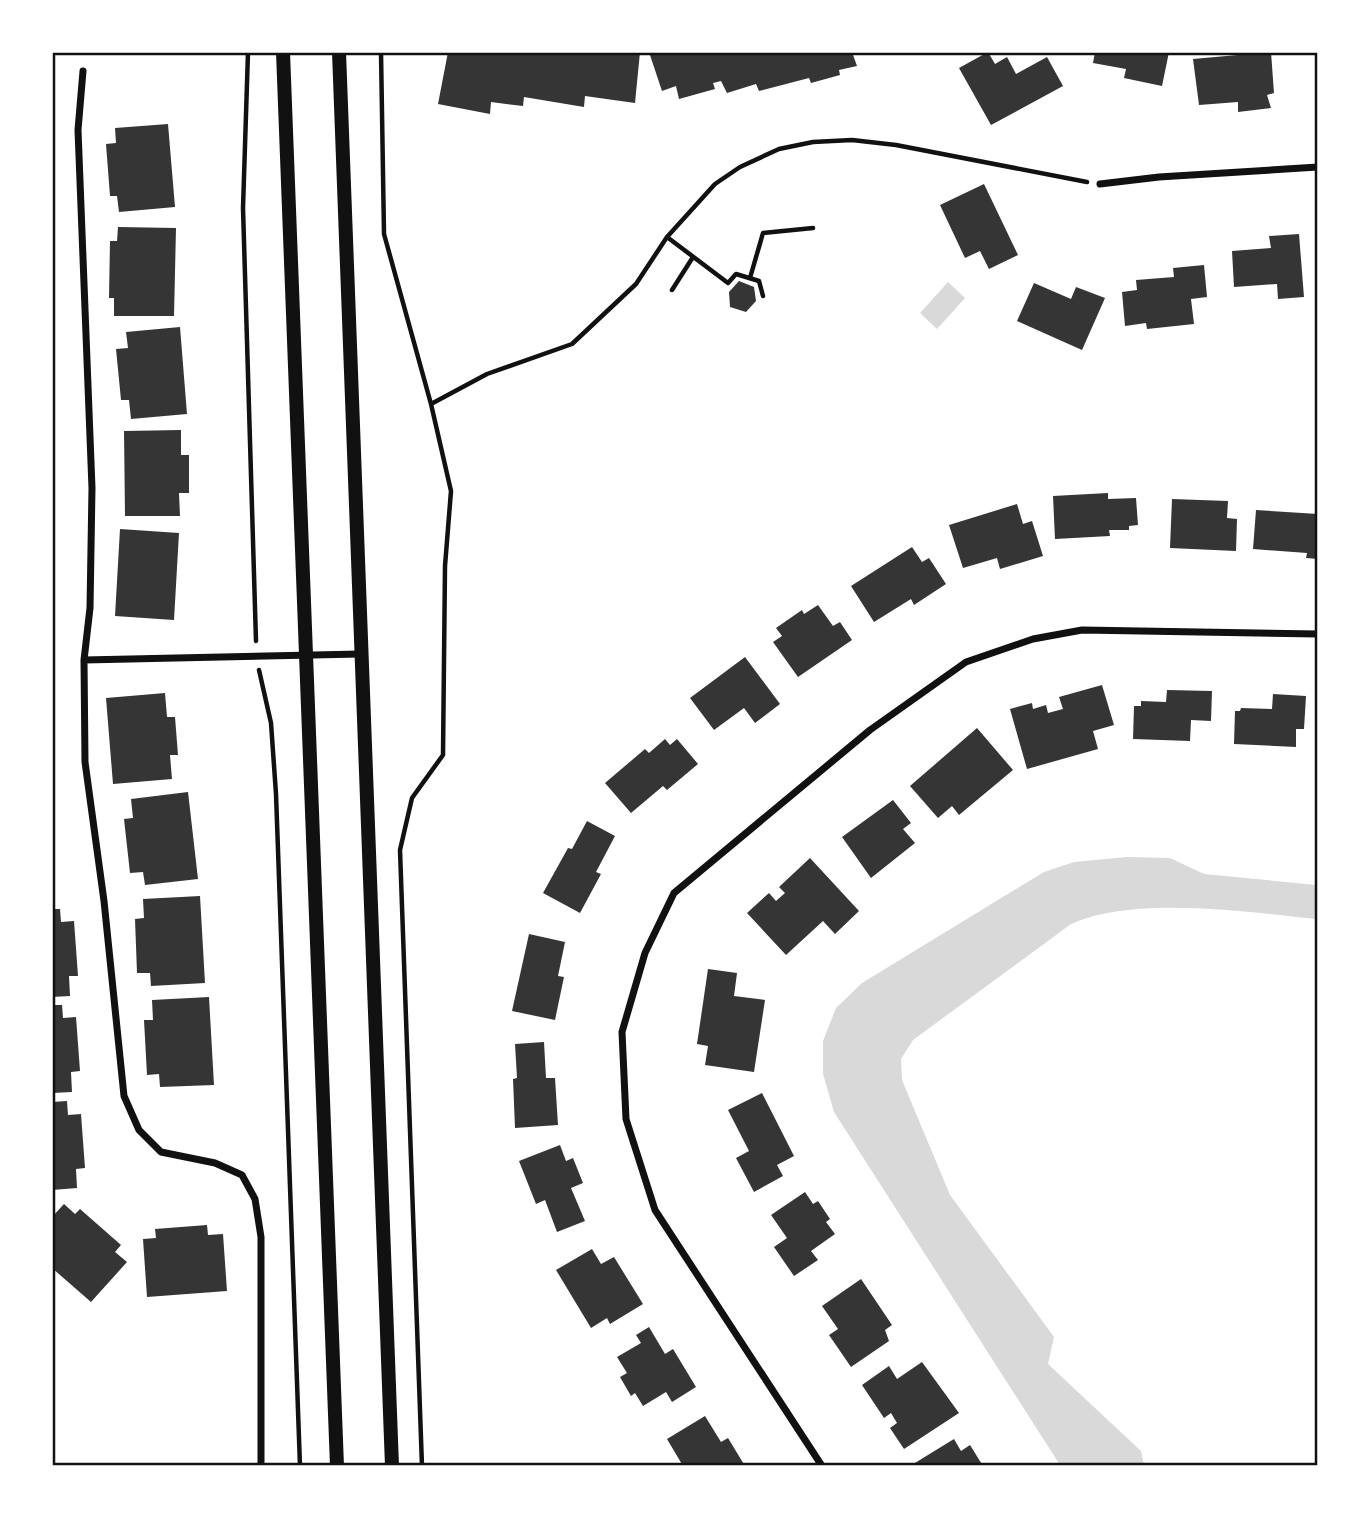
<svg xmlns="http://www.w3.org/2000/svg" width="1370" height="1518" font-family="'DM Sans',sans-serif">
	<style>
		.water { fill: #d9d9d9 }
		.building { fill: #353535 }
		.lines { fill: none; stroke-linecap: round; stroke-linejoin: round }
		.path { stroke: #111; stroke-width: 4.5 }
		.minor { stroke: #111; stroke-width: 7 }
		.secondary { stroke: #111; stroke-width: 14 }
		.neatline { fill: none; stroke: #111; stroke-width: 2.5 }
	</style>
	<rect width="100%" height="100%" fill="#fff"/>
	<path class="water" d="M948,282l17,16 -28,31 -17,-16z
		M1127,857l43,1 34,16 113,11v34c-69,-7 -182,-24 -246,5l-158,116 -12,19 1,21 48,115 104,142 -6,27 93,87 3,14h-84l-226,-353 -11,-38v-33l13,-33 26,-25 182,-111 30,-10z"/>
	<path class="building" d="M448,52h192l-5,51 -50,-7 -1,11 -60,-10 -1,9 -32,-4 -1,12 -52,-10z
		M649,52h203l5,14 -18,4 1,5 -29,8 -2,-5 -50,13 -3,-7 -29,9 -6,-12 -8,2 2,6 -36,10 -3,-13 -14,5z
		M988,52l7,12 12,-7 9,17 31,-17 16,29 -72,39 -32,-57z
		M1095,52h74l-7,34 -38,-8 2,-9 -33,-6z
		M1271,52l3,41 -7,2 4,13 -33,4v-10l-39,3 -6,-46z
		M168,124l7,83 -56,5 -2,-16h-7l-4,-52 10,-1 -1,-15z
		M984,184l34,71 -29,14 -9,-18 -15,7 -25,-53z
		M118,227l58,1 -2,88h-60v-18h-5l1,-57h7z
		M1299,234l5,63 -26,2 -1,-15 -43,3 -2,-36 39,-3 -2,-12z
		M1204,265l3,32 -16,2 3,25 -47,5 -1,-6 -21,3 -3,-34 15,-2 -1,-10 38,-3 -1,-9z
		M739,281l15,6 2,14 -10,11 -16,-5 -1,-15z
		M1034,283l37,16 5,-12 29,11 -23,52 -65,-29z
		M180,327l7,87 -56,5 -2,-19h-8l-5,-51 12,-1 -2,-16z
		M181,430v25h8v38h-10l1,23h-55l-1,-85z
		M1108,493v6l28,-1 2,27 -9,1v4h-20l1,6 -55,3 -2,-43z
		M1172,499l56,2 -1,17 10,1 -1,32 -66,-3z
		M1017,504l6,20 9,-3 11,35 -43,13 -3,-11 -34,10 -14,-43z
		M1256,510l62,4v45l-12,-1 1,-5 -54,-4z
		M120,529l59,4 -5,87 -59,-4z
		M912,547l10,15 7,-4 17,26 -32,21 -3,-6 -37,23 -23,-36z
		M818,605l15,21 7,-4 12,18 -54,37 -25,-35 9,-6 -6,-8 26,-18 2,4z
		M745,657l35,47 -25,19 -11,-15 -30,22 -24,-32z
		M1102,685l12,40 -21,6 5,18 -71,20 -17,-60 22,-6 1,6 13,-4 2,8 15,-4 -4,-12z
		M1167,690l45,1 -1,30 -20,-1 -1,21 -57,-2 1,-33h7v-5l25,1z
		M165,693l2,24h8l3,38h-8l2,24 -59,5 -7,-86z
		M1273,694l33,2 -2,33h-8v18l-62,-3 1,-33h5l1,-3 31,1z
		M977,728l36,42 -54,45 -7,-9 -14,12 -28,-32z
		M665,739l5,6 7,-6 21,25 -31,26 -4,-4 -32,27 -26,-30 40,-34 4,4z
		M188,792l10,87 -53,6 -2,-13 -13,1 -6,-54 9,-1 -2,-19z
		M893,800l18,23 -8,6 12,14 -44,35 -29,-41z
		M587,821l28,15 -19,36 5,2 -21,39 -37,-20 25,-45 4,1z
		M810,858l49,53 -24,23 -12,-13 -37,34 -39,-42 22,-20 7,8 9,-8 -6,-6z
		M200,896l5,87 -54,3 -1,-13h-13l-2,-54 9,-1 -1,-19z
		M52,909h8l1,13 13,-1 4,55h-9l1,20 -18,1z
		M529,934l36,8 -7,34 6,1 -9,43 -43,-9z
		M708,969l29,4 -3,23 31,4 -11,72 -49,-7 3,-19 -11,-2z
		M209,997l5,88 -54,2 -1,-13 -12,1 -3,-55h9l-1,-20z
		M52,1005h10l1,13 13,-1 4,54 -9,1 1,20 -20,1z
		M544,1042l2,36h9l3,47 -43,3 -2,-49 4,-1 -2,-34z
		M762,1093l32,63 -17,9 6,11 -29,16 -18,-34 13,-7 -21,-41z
		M67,1101l1,14 13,-1 4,54 -9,1 1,19 -25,2v-88z
		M560,1145l6,16 7,-3 10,25 -12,5 14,33 -28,11 -12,-32 -9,4 -17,-43z
		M805,1192l8,12 5,-3 12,18 -4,3 9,12 -24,17 7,9 -24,16 -20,-29 13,-9 -16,-23z
		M64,1204l11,10 5,-5 41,36 -6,7 12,10 -36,40 -39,-34v-51z
		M207,1225l1,10 15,-1 4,57 -80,6 -4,-58 13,-1 -1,-9z
		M592,1249l9,15 13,-7 29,47 -33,20 -3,-6 -16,10 -35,-58z
		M861,1279l31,46 -7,5 4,11 -38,26 -22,-32 9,-6 -16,-23z
		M649,1327l16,27 8,-5 23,38 -24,15 -6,-10 -23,14 -8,-13 -4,3 -11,-19 7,-4 -10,-16 24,-14 -5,-8z
		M922,1362l37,51 -55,36 -14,-21 7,-5 -6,-10 -7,5 -22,-33 27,-19 8,13z
		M705,1416l16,26 7,-4 17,28h-62l-16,-27z
		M954,1439l7,12 9,-6 13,21h-73z"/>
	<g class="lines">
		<path class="path" d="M248,52l-5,156 13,433
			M381,52l3,182 47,170 20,87 -6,75 -2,189 -31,43 -12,52 22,616
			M667,237l61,46 8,-9 23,7 4,15
			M750,278l13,-45 50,-5
			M672,290l21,-33
			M431,404l56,-30 85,-30 64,-60 31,-47 48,-53 25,-17 39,-18 34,-7 39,-2 44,5 191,37
			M259,670l12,53 5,71 24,672"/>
		<path class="minor" d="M83,71l-5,59 14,358 -2,120 -6,52 1,102 19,139 20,195 15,34 22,22 54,11 27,12 13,24 6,38v229
			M1100,184l59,-7 159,-10
			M84,660l276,-6
			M822,1466l-167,-256 -29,-91 -4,-87 23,-79 29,-60 196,-163 96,-68 67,-23 49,-9 236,4"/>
		<path class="secondary" d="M283,52l54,1414
			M339,52l53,1414"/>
	</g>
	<rect width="1370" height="1518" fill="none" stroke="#ffffff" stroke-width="108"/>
	<rect x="54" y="54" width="1262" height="1410" class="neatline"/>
</svg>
